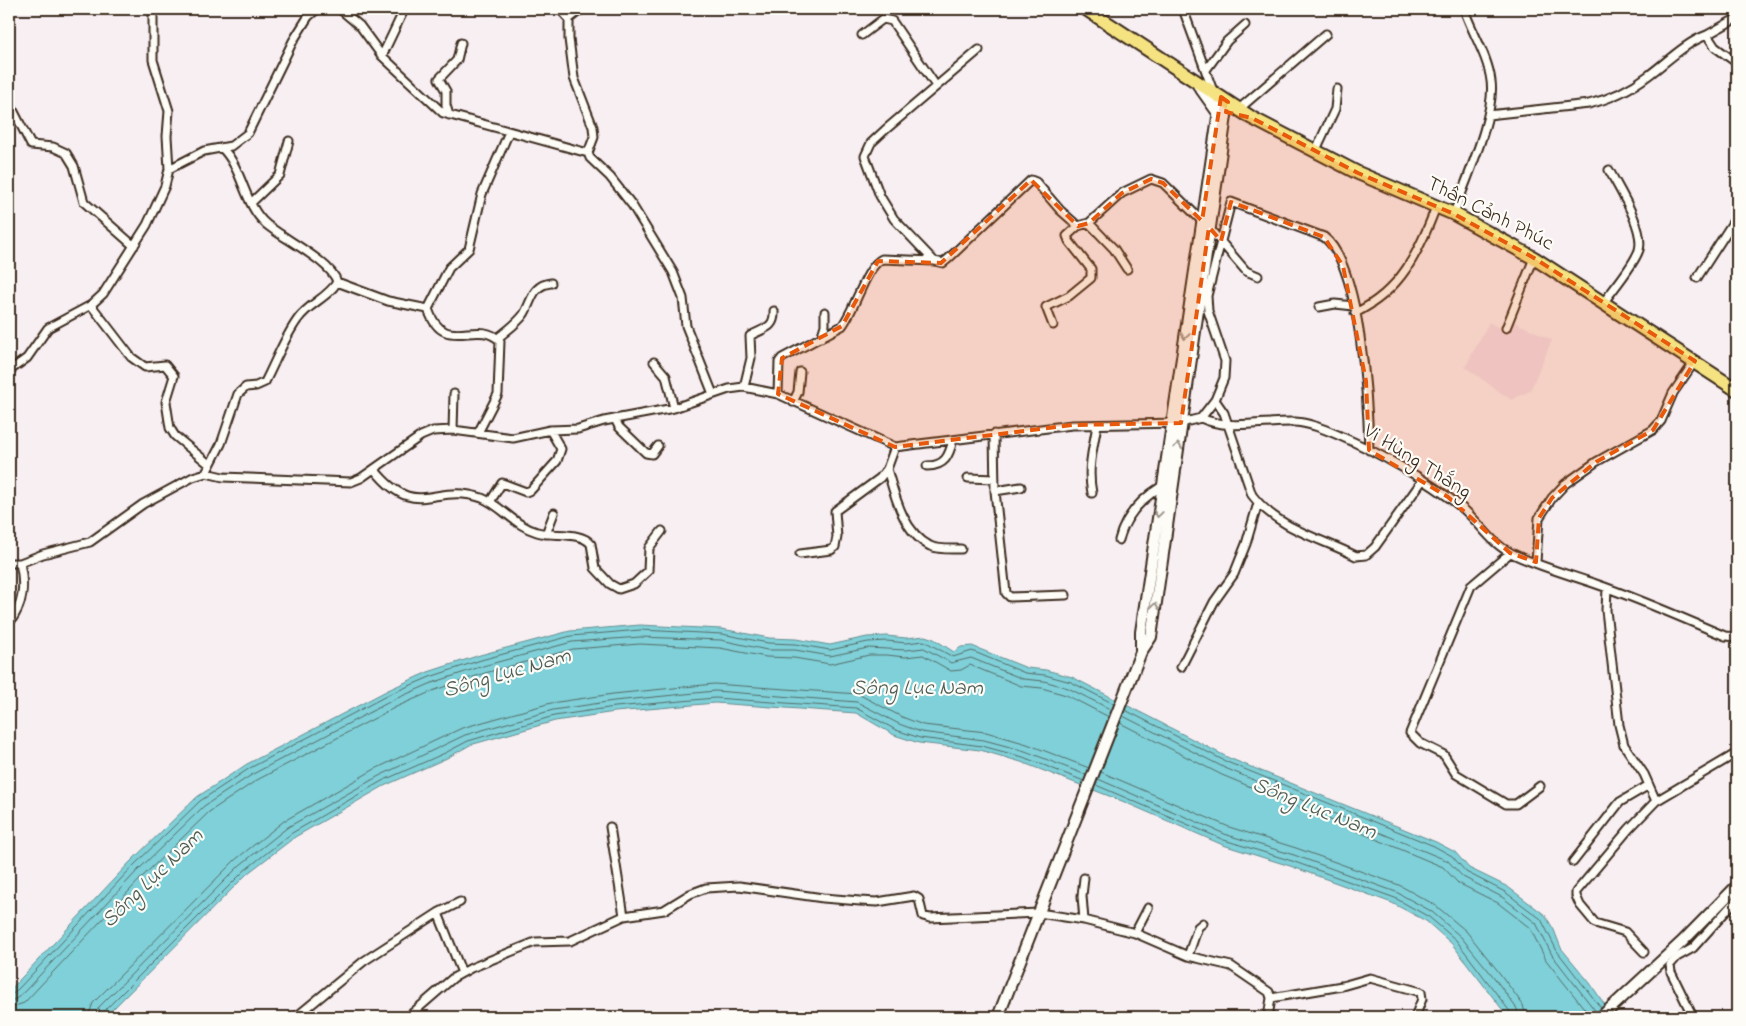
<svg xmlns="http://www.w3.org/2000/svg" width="1746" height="1026" font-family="'Indie Flower',sans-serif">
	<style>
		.built { fill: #f2dfee }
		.water { fill: #7fd0d8; stroke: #648e8e }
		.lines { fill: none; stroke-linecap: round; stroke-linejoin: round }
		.shore { stroke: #566c68; stroke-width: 1 }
		.street-casing { stroke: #3b2a1e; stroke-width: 11 }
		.secondary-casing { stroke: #3b2a1e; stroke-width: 14 }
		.highway-casing { stroke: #3b2a1e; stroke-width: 16 }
		.street { stroke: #fdfcf7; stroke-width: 7 }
		.secondary { stroke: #fdfcf7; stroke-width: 10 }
		.highway { stroke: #f5e382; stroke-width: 12 }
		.oneway { stroke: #9c938a }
		.marked { fill: #e8590c; fill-opacity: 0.2; stroke: #e8590c; stroke-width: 4; stroke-dasharray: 10 6; stroke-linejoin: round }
		.labels { text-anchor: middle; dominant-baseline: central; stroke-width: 4.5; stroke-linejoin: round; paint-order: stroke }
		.street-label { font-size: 21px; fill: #3b2a1e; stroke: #fdfcf7 }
		.water-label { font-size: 22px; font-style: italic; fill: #4f5c56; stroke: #fdfcf7 }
	</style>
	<rect width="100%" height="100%" fill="#f8eff3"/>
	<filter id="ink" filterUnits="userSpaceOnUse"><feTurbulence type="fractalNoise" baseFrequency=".02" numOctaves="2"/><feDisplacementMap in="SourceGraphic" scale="10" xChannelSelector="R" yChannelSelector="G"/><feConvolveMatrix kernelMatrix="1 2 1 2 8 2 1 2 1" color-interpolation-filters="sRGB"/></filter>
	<g filter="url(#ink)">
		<path class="built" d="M1507,318l45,22 -22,51 -19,9 -46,-33 24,-45 12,7z"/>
		<path class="water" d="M640,625l82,4 47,9 27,1 34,6 37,-8 20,-1 19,2 19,-2 9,3 20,13 7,-5 11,-1 55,22 19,2 26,7 157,81 207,84 19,10 14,16 39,19 37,28 9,15 7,18 29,35 23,34h-105l-56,-73 -26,-23 -34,-18 -102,-37 -67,-21 -101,-44 -101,-39 -41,-12 -61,-7 -25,-8 -38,-22 -141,-10 -100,9 -60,9 -85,24 -23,13 -63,28 -89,51 -47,36 -143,144h-96v-26l121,-129 67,-65 50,-33 141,-74 40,-18 52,-17 90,-24z"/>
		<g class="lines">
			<path class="shore" d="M1125,710l102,52 207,84 18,10 14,16 39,20 36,27 16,32 44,57
				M1123,716l102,52 223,93 15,16 39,20 34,26 16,32 45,58
				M1120,723l102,52 221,92 15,16 40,20 32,25 16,32 45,57
				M1101,772l128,55 67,21 103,37 36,20 31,26 32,40 25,34 3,12
				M1098,779l129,56 67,20 102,37 35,19 30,26 32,39 24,33 1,8
				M1096,785l128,55 68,21 103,37 34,19 27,23 55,73 1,4
				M9,995l5,-2 7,-7 113,-121 66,-64 50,-33 140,-74 40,-17 51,-17 90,-24 69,-6 82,4 46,9 27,1 35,6 38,-8 19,-1 19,2 18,-2 29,16 19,-6 53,22 20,2 26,7 43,22
				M9,1001l7,-2 9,-8 113,-121 66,-64 49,-32 140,-74 39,-17 51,-17 89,-24 68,-5 81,3 46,10h28l35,6 38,-8 38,2 18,-2 27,15 20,-5 52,21 21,2 24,7 44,22
				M9,1008l15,-5 120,-128 65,-63 48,-32 139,-73 39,-17 50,-17 88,-24 67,-5 80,4 46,9 28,1 36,6 39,-9h18l18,2 18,-2 28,16 10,-1 9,-5 51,21 21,2 24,7 43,22
				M88,1017l5,-14 142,-143 49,-39 91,-52 87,-41 89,-25 62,-9 101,-10 144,10 44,23 21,8 63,7 41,12 62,24
				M95,1017l4,-10 141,-142 48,-38 91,-51 86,-41 88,-25 61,-9 101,-10 142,11 42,22 22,8 63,8 41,11 61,24
				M102,1017l1,-5 142,-142 47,-37 90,-52 63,-28 23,-12 86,-25 61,-9 100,-9 141,10 40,22 24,8 62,8 41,11 61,24"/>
			<g class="street-casing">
				<path id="street" d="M340,9l20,17 22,30 61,57 145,40
					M560,9l9,10
					M582,9l-13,10v20l5,39 19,49 1,10 -6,16 2,5 20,19 22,28 41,67 10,26 3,28 27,68
					M1183,9l30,82
					M1737,18l-30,17 8,12 22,16
					M862,35l21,-16 9,2 44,65
					M979,50l-94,80 -14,13 -6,13 15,40 14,23 40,42 9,2 5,-4 83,-79 5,2 24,28 18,16 11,-3 33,-30 29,-14 12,4 39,38
					M382,56l22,-46
					M1206,70l21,-29 18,-16
					M9,102l22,43 22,2 13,6 8,13 10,36 50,44
					M1239,109l87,-75
					M449,115l-3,-10v-14l-7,-12 18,-19 4,-17
					M1488,115l101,-11c21,-5 43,-16 60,-29 19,-14 36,-32 58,-40
					M1315,152l20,-43 2,-20
					M169,169l35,-18 27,-5 17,-13 45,-92 15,-24 9,-8
					M252,202l28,-27 9,-34
					M1454,214c11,-33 42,-99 37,-133 -3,-25 -19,-48 -27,-72
					M1089,223l25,26 13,20
					M1209,228l37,43 12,5
					M1697,278l40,-62
					M337,282l51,19 40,8c16,47 49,8 72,32l-2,53 -20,39
					M1604,302c10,-14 30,-37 35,-52 6,-21 -20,-61 -30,-80
					M91,305l40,52 14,10 20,-2 9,11 -8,26 4,26 5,8 34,28
					M1319,307l16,-3 19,2
					M428,309l21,-41 20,-19 13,-55 27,-62
					M1355,313c46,-22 64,-61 81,-106
					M1053,325l-7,-18 23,-11 22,-18v-9l-22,-28 -2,-5 11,-10
					M1506,328l28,-70
					M498,338c8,-7 20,-15 26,-24 8,-13 8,-29 27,-31
					M821,338l4,-13v-13
					M654,362l12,14 8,32
					M9,371l18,-13 21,-30 43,-23 12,-11 44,-69 18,-39 4,-17 -2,-33 2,-25 -16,-51v-51
					M744,387l7,-29 -1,-22c13,-8 25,-7 24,-25
					M778,394l1,-32 3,-4 60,-32c13,-16 24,-60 40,-67l52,2
					M1215,400l9,13 28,82c26,34 68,43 104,61l10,-1 9,-8 47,-66
					M793,402l5,-10 2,-20
					M1201,418c27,13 64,3 94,4 15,1 29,7 43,13 40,17 90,45 123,72 18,14 29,36 50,46 27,13 56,21 85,31 44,15 86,34 129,52l12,1
					M615,419l4,8 27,26 6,1 6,-8
					M453,430l1,-36
					M994,434l1,57 11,102 4,4 56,-2
					M927,466c18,0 22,-10 26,-26
					M374,469c43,54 59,12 108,29 20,8 33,28 55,34 17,5 43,-1 54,12l4,24 15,16 9,5 15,-5 14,-13 1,-23 13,-17
					M887,469c8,27 16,63 43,77 9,4 22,3 31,3
					M206,473l15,-29 17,-50 8,-7 10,-1 9,-4c11,-21 19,-44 33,-63 10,-15 31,-22 39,-37 -5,-20 -55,-44 -71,-58 -22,-19 -23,-55 -44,-76
					M968,478l27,1
					M995,491l26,-4
					M1092,493c-5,-24 1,-44 5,-68
					M490,502l12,-19 24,9 5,-2 26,-29 4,-12 -11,-19
					M546,534l8,-21
					M1119,540c6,-24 22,-41 43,-54
					M1510,553l-39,33 -61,147 10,10 24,12 12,19 50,30h10l24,-18
					M800,554l31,-4 4,-3 2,-10 -2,-26 45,-33 7,-9 8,-22
					M1536,562l3,-44 13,-20 13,-14 31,-22 57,-32 8,-9 12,-28 22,-32
					M9,563h11l23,-9 47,-12 53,-38 50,-27 13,-4 17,4 128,5 10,-4 60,-42 12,-5 20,-1 60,8 37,-8 28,-1 26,-8 70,-13 55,-19 15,-2 34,7 117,53 177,-22 109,-2 20,-5 14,-18 9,-22 1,-17 -17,-50 -1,-15 24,-94 93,35c37,28 44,167 45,213
					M1607,588l-1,22 13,115 5,20 20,29 12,27
					M9,623c15,-18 16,-38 11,-60
					M1181,667l33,-65 20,-28 12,-30 12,-41
					M610,827l14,89
					M1573,862l47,-60 29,-17
					M438,913l24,60
					M1084,920l-2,-24 2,-18
					M1135,933l13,-25
					M1644,952l-19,-20 -30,-9 -15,-18 -4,-9v-4l53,-63 27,-28 81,-48
					M1188,956l10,-29 5,-4
					M1271,998l71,-12 28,-8 51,14 1,7 -7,18
					M296,1017l68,-56 74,-48 22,-11
					M408,1017l45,-39 18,-10 64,-26 35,-1 54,-25 40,-6 26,-16 16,-6 33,-2 84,12 37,3 17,1 37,-6 5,3 4,17 7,2 109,-5 45,7 51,13 53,23 43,10 38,26 2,6 -3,19
					M1693,1017l-22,-45 -1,-7 7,-8 16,-9 44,-49"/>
			</g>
			<g class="secondary-casing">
				<path id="secondary" d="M1198,85l20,28
					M1141,652v-20l80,-535
					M998,1017l143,-365 10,-15 77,-535
					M1601,1017l81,-75 55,-56"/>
			</g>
			<g class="highway-casing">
				<path id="highway" d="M1086,9l166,109 106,55 96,41 80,44 203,132"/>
			</g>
			<use href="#street" class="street"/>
			<use href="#secondary" class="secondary"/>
			<use href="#highway" class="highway"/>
		</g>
		<defs><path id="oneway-chevron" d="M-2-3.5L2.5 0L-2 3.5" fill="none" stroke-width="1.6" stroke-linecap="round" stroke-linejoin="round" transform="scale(1.25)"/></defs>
		<g class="oneway">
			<use href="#oneway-chevron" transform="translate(1185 336) rotate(98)"/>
			<use href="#oneway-chevron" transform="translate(1178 446) rotate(-82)"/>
			<use href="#oneway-chevron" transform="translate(1158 514) rotate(98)"/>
			<use href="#oneway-chevron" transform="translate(1155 606) rotate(-82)"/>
		</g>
	</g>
	<path class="marked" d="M1221,97l7,5 -2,10 26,6 106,55 96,41 80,44 161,103 -42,69 -57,32 -44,36 -13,20 -3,44 -26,-9 -62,-56 -79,-47 -3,-69 -23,-115 -19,-29 -93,-35 -10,39 -12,-14 -28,196 -109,2 -177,22 -117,-53 4,-36 60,-32 36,-65 63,2 90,-83 47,46 11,-3 33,-30 29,-14 12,4 39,38z"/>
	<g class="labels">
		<g class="street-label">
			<text transform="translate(1490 214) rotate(27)">Thân Cảnh Phúc</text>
			<text transform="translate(1417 462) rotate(32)">Vi Hùng Thắng</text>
		</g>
		<g class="water-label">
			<text transform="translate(507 674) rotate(-16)">Sông Lục Nam</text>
			<text x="917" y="689">Sông Lục Nam</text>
			<text transform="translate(1314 809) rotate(22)">Sông Lục Nam</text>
			<text transform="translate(153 879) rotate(-44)">Sông Lục Nam</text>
		</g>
	</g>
	<rect width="1746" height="1026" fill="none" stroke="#fdfcf7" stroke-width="30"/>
	<rect x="15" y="15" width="1716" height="996" fill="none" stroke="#3b2a1e" stroke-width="2" filter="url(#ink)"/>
</svg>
